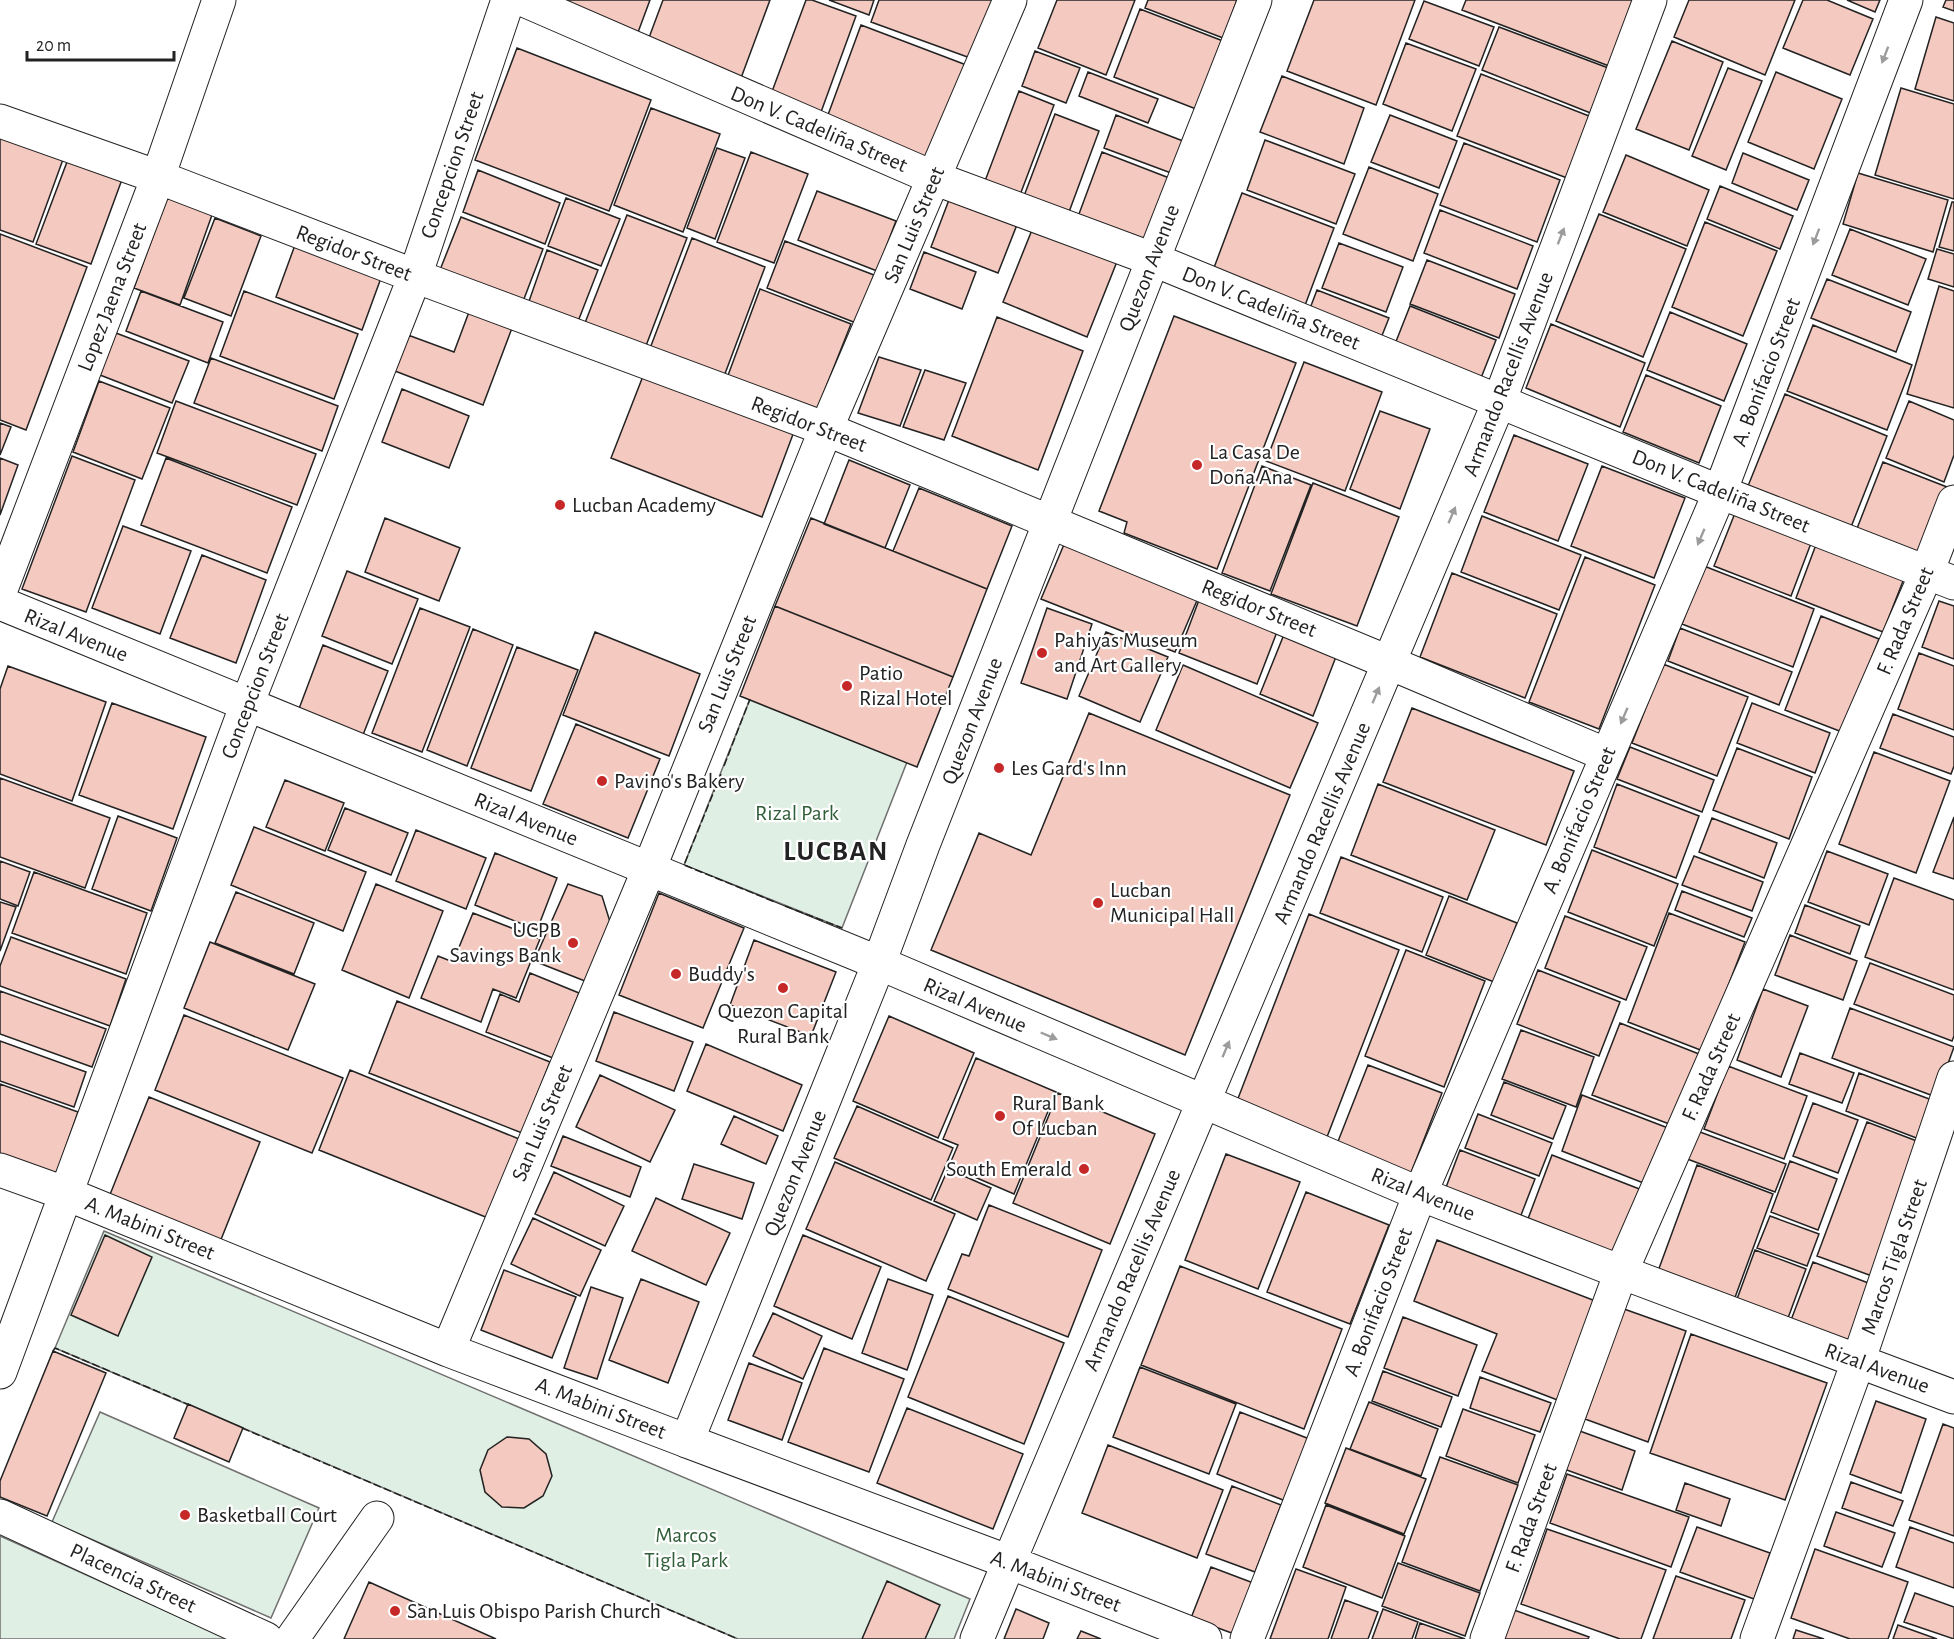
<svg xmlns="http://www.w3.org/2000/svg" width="1954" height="1639" font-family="'Alegreya Sans',sans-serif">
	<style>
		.green { fill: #e0efe3; stroke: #6f6f6f; stroke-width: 1.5 }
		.building { fill: #f3c9c0; stroke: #222; stroke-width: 1.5 }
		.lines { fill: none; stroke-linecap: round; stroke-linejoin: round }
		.street-casing { stroke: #222; stroke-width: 35 }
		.secondary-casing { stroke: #222; stroke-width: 35 }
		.street { stroke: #fff; stroke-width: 33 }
		.secondary { stroke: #fff; stroke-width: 33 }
		.fence { stroke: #222; stroke-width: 1.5; stroke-dasharray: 8 3; stroke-linecap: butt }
		.oneway { fill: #9c9c9c }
		.poi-dot { fill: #c62828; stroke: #fff; stroke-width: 2 }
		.labels { text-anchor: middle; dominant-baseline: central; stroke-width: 4.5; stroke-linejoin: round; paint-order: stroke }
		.street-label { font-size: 22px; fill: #222; stroke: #fff }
		.poi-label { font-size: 22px; fill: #222; stroke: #fff; text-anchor: start }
		.park-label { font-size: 22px; fill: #2f5e38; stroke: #fff }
		.district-label { font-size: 28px; font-weight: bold; letter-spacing: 1.5px; fill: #222; stroke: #fff }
	</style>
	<rect width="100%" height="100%" fill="#fff"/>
	<path class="green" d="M750,699l157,63 -65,166 -158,-63z
		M104,1231l866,368 -16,40h-216l-683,-291z
		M100,1412l219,96 -48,110 -219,-96z
		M0,1536l228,103h-228z"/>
	<path class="building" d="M548,0h102l-13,35z
		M663,0h107l-29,78 -94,-35z
		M806,0h6l44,16 -39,107 -50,-18z
		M829,0h45l-5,15z
		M879,0h116l-22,59 -102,-37z
		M1057,0h78l-29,75 -68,-27z
		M1148,0h89l-14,38 -78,-30z
		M1314,0h101l-39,105 -89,-34z
		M1466,0h168l-25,66 -147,-56z
		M1689,0h106l-30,75 -91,-38z
		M1803,0h24l46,19 -23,56 -67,-27z
		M1847,0h33l-5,12z
		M1946,0h8v11l-11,-4z
		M1424,1l70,26 -15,39 -70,-27z
		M1140,9l83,32 -27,68 -82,-32z
		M1936,17l18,6v78l-39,-12z
		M861,25l108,41 -36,97 -108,-40z
		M1499,27l112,42 -18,45 -111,-44z
		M1672,41l51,21 -34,88 -53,-21z
		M1406,43l70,26 -24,62 -69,-27z
		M517,48l134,52 -42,111 -134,-51z
		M1035,51l45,17 -14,35 -44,-17z
		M1728,68l34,13 -36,89 -34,-14z
		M1088,72l70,27 -10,24 -69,-27z
		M1776,72l66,27 -28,70 -66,-27z
		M1481,74l108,42 -22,62 -110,-42z
		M1282,76l82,32 -20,56 -84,-32z
		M1901,88l53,16v95l-79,-24z
		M1019,91l35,14 -34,90 -35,-14z
		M651,108l69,26 -37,98 -69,-27z
		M1055,114l44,17 -30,81 -45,-16z
		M1116,115l67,26 -12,32 -67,-25z
		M1390,115l67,26 -18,47 -68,-26z
		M0,129l65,25 -32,88 -33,-12z
		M1265,140l90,34 -19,50 -89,-34z
		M1464,143l96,37 -23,62 -97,-37z
		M717,148l28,10 -30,81 -28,-11z
		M751,152l57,22 -34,89 -57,-21z
		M1102,152l75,29 -26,70 -75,-29z
		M1743,153l66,27 -12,30 -65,-27z
		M70,154l54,20 -33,90 -55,-20z
		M1626,155l83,35 -22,56 -84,-34z
		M1369,167l69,27 -25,67 -70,-27z
		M478,170l82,33 -15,41 -82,-32z
		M1858,173l90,27 -15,52 -90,-28z
		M1720,186l73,30 -13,33 -73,-30z
		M817,191l79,30 -19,50 -79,-31z
		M952,192l68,25 -22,56 -67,-26z
		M1242,193l92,35 -30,80 -92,-35z
		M167,198l45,17 -32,90 -46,-17z
		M566,198l54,21 -19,47 -53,-20z
		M1952,202h2v49l-15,-4z
		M1440,210l93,36 -16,43 -93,-36z
		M1599,214l87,35 -43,108 -87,-36z
		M627,215l60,23 -43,113 -61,-23z
		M461,217l82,32 -24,63 -83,-32z
		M215,218l46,18 -30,80 -47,-18z
		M1036,220l84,34 -33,83 -84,-35z
		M1705,222l72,29 -34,85 -71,-29z
		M1850,229l76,30 -18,46 -76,-30z
		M0,234l87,33 -61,163 -26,-10z
		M692,238l73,29 -42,112 -74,-28z
		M785,241l89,34 -18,48 -89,-35z
		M1339,243l64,24 -17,45 -64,-24z
		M295,245l86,33 -19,52 -86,-33z
		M1937,249l17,5v33l-26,-8z
		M547,250l51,20 -21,54 -49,-20z
		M924,252l52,20 -14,37 -52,-20z
		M1427,260l88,34 -16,44 -89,-34z
		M1827,279l84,33 -15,40 -85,-34z
		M1939,286l15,5v117l-47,-14z
		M760,289l91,35 -35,88 -89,-34z
		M1317,290l72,28 -8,20 -72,-27z
		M141,291l82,31 -15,41 -82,-32z
		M244,291l114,43 -24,65 -114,-43z
		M1410,306l86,34 -15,38 -86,-34z
		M469,312l43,16 -29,77 -88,-34 13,-36 46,17z
		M1670,312l77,32 -23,57 -77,-31z
		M1174,316l122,47 -79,206 -93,-36 3,-11 -28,-11z
		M997,317l86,34 -45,119 -86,-34z
		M1551,324l94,39 -25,64 -94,-39z
		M1813,325l99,40 -25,65 -100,-39z
		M116,333l73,28 -17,42 -72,-28z
		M879,357l42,13 -21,56 -42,-13z
		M211,358l127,48 -16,45 -128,-48z
		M1304,362l78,30 -37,99 -79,-30z
		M925,370l41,13 -22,57 -41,-13z
		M645,371l150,58 -33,88 -151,-59z
		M1646,375l75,31 -22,57 -76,-31z
		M99,381l71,27 -28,71 -69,-27z
		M402,389l67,27 -20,52 -67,-26z
		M1785,394l102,42 -36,91 -103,-41z
		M176,401l140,53 -19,51 -140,-52z
		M1909,401l45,19v35l-10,27 -58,-24z
		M1380,411l50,18 -30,80 -50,-20z
		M0,423l11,4 -11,28z
		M1514,435l74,29 -30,77 -74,-29z
		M72,456l63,24 -49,132 -64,-23z
		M0,458l18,7 -18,50z
		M166,458l126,49 -25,66 -126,-48z
		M849,460l61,25 -25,63 -61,-24z
		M1883,462l64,25 -27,69 -64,-25z
		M1262,466l49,19 -41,106 -48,-18z
		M1602,466l83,32 -31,80 -83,-32z
		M1313,483l86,34 -42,109 -86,-32z
		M919,488l93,38 -25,63 -94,-38z
		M1737,508l76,30 -22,58 -77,-30z
		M1482,516l99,39 -22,55 -98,-38z
		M385,518l75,30 -21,53 -74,-29z
		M811,518l176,71 -34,88 -178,-71z
		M123,526l68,25 -31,83 -68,-26z
		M1068,535l133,56 -26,61 -134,-53z
		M1817,542l88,34 -22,56 -87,-34z
		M202,555l64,25 -30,83 -66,-25z
		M1585,557l70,28 -56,144 -70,-27z
		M1704,566l110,43 -21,58 -111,-43z
		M347,571l71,28 -26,65 -70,-28z
		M1452,573l105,41 -32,84 -105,-41z
		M1202,592l78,32 -23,60 -78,-31z
		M1939,601l15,5v53l-32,-12z
		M775,606l178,71 -36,90 -177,-71z
		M420,608l50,19 -48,125 -50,-19z
		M1047,608l45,16 -25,75 -46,-16z
		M1821,616l58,23 -37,93 -57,-22z
		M1287,627l52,22 -26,67 -53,-22z
		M1680,628l112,44 -13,33 -111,-44z
		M473,629l40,16 -46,121 -40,-16z
		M595,632l105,42 -31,82 -106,-41z
		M1106,632l62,25 -28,65 -61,-26z
		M323,645l65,26 -27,69 -64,-26z
		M517,647l61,23 -47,121 -60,-23z
		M1919,653l35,13v64l-56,-21z
		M1663,664l85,33 -31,79 -85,-33z
		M1183,665l135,58 -28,65 -134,-58z
		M8,666l98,36 -34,99 -72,-27v-85z
		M112,703l94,34 -33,92 -94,-34z
		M1752,703l78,30 -15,40 -78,-30z
		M1412,708l162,63 -28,74 -163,-63z
		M1089,713l201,82 -105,260 -254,-105 48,-117 52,22z
		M1893,714l61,23v29l-3,8 -71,-26z
		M576,724l84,35 -32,79 -85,-34z
		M1630,747l84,33 -12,32 -85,-33z
		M1737,748l75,29 -23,62 -76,-29z
		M1874,752l76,29 -34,92 -77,-29z
		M0,778l110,40 -25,70 -85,-31z
		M285,780l59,23 -19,48 -59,-24z
		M1378,784l117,46 -28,70 -116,-45z
		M1617,784l82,32 -23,62 -82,-31z
		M345,808l63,25 -17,42 -63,-25z
		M118,816l59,22 -26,73 -59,-22z
		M1954,817v62l-21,-7z
		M1712,818l65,25 -13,35 -65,-26z
		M254,827l112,45 -23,59 -112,-46z
		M416,830l70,28 -20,51 -70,-28z
		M1592,850l86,34 -24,62 -86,-34z
		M1827,851l61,23 -19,51 -61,-23z
		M495,853l62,25 -20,52 -62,-25z
		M1694,856l69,26 -11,29 -70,-26z
		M1341,857l102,40 -21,55 -102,-39z
		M0,861l30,11 -12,34 -18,-7z
		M34,872l113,41 -21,61 -114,-41z
		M1894,878l60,22v90l-89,-33z
		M376,884l67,27 -34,87 -67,-28z
		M568,884l34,12 9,29 -21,58 -56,-22z
		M1682,891l70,27 -8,19 -69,-27z
		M236,892l78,31 -20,51 -79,-31z
		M659,893l85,35 -41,100 -84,-33z
		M1449,896l68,27 -23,59 -68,-27z
		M0,902l16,5 -16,44z
		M1805,905l55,21 -10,28 -55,-21z
		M473,913l67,26 -24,59 -23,-9 -12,33 -60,-24 17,-42 15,6z
		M1669,913l76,29 -42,109 -75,-29z
		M1309,914l90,36 -77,200 -90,-36z
		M1565,916l82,31 -21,53 -81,-32z
		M1790,935l67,26 -14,39 -68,-25z
		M11,937l115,42 -16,47 -110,-40v-20z
		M754,940l82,32 -25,64 -81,-31z
		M210,942l105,42 -27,66 -104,-42z
		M1406,950l79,31 -41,106 -79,-31z
		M1870,963l84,32v41l-2,5 -98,-37z
		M1538,970l82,32 -21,54 -82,-32z
		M530,973l49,20 -26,65 -67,-26 14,-38 19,8z
		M1763,989l45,17 -27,71 -44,-17z
		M0,991l106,38 -14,38 -92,-33z
		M397,1001l153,61 -28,71 -153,-60z
		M1850,1008l104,39 -18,50 -104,-39z
		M614,1012l79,30 -19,49 -78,-30z
		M184,1015l159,63 -31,75 -157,-63z
		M889,1016l85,37 -36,85 -85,-37z
		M1620,1023l79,31 -27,71 -80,-30z
		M1521,1030l73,27 -18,50 -74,-28z
		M0,1041l86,31 -12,35 -74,-26z
		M706,1044l96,41 -19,46 -96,-40z
		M1800,1053l54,20 -12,30 -53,-19z
		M976,1058l80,34 -42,102 -65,-28 9,-21 -15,-6z
		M1368,1065l74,28 -33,85 -74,-29z
		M1728,1066l79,30 -23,63 -80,-30z
		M350,1070l169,69 -31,79 -169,-68z
		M1859,1073l73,27 -13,39 -73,-28z
		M600,1075l75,35 -25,52 -74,-35z
		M1504,1082l62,24 -13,33 -62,-24z
		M0,1084l78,28 -25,71 -53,-19z
		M1058,1093l97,41 -45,110 -97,-41z
		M1582,1095l86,33 -22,56 -84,-33z
		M149,1097l111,45 -40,100 -111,-45z
		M1813,1103l45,17 -20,53 -45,-17z
		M857,1106l96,42 -22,52 -97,-42z
		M1478,1114l74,29 -13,33 -74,-28z
		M734,1116l44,20 -12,28 -45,-20z
		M1867,1122l55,21 -50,133 -55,-20z
		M1692,1129l94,35 -11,28 -93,-35z
		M563,1136l78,31 -11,30 -79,-31z
		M1460,1150l75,29 -19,49 -74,-30z
		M1226,1154l74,28 -42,107 -73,-29z
		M1552,1155l90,35 -30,77 -89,-35z
		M1790,1161l47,18 -19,51 -47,-18z
		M835,1162l120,52 -29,67 -120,-52z
		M694,1164l60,19 -12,36 -60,-20z
		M1697,1165l76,29 -43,117 -76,-29z
		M948,1169l43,19 -14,32 -43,-19z
		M554,1172l70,34 -19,40 -70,-32z
		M1306,1192l83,33 -39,99 -83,-32z
		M656,1198l74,35 -24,52 -74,-34z
		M989,1205l113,45 -34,87 -120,-48 14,-35 7,2z
		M1770,1216l49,18 -12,32 -50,-18z
		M533,1218l68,32 -21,46 -69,-32z
		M105,1235l47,22 -34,79 -47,-21z
		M803,1235l78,32 -29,72 -78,-33z
		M1437,1240l161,62 -38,99 -78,-30 15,-37 -83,-33z
		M1755,1250l51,19 -22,60 -51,-19z
		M1813,1262l58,22 -24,67 -59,-23z
		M1180,1266l162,63 -38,100 -163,-64z
		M504,1270l72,27 -24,61 -71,-28z
		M641,1279l58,23 -31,81 -59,-23z
		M888,1279l45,16 -26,75 -45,-17z
		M591,1287l32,11 -26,81 -33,-11z
		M948,1296l116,47 -40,101 -116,-47z
		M1624,1309l62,22 -38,111 -63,-23z
		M773,1313l49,23 -19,43 -50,-23z
		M1403,1317l74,28 -19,51 -74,-28z
		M1691,1334l136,49 -42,117 -135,-47z
		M824,1348l80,31 -35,93 -81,-30z
		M53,1351l53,22 -59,143 -47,-19v-16z
		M749,1363l53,20 -20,57 -54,-20z
		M1140,1367l96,37 -27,70 -96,-37z
		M1383,1371l69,26 -11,30 -69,-26z
		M1480,1377l71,26 -11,29 -70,-24z
		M1876,1401l50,18 -25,74 -51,-19z
		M1369,1402l69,27 -17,47 -71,-27z
		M188,1404l55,24 -14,34 -55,-24z
		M907,1408l116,46 -30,75 -116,-46z
		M1463,1409l72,26 -17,48 -72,-27z
		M1240,1412l72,28 -24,62 -71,-28z
		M1943,1424l11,4v108l-45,-16z
		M1577,1430l58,21 -13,39 -58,-21z
		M507,1437l22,2 17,15 6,22 -9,20 -19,12 -22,-1 -17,-15 -5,-22 8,-20z
		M1108,1445l115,45 -26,68 -115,-45z
		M1346,1448l80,31 -22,55 -79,-31z
		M1440,1457l78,28 -38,106 -78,-29z
		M1567,1474l122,43 -18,50 -121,-44z
		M1851,1482l52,19 -10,25 -51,-18z
		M1685,1483l45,16 -9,27 -45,-16z
		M1232,1486l49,19 -26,67 -49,-18z
		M1326,1505l79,31 -23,62 -79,-31z
		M1836,1512l59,21 -13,34 -58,-21z
		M1697,1527l73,26 -16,46 -74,-27z
		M1910,1527l44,16v45l-58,-21z
		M1547,1529l119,41 -25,69h-21l-99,-35z
		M1815,1549l93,33 -20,57h-38l-59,-21z
		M1398,1563l82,30 -15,43 -83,-30z
		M1211,1567l45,17 -19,51 -46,-17z
		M1296,1569l50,18 -18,52h-58z
		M1676,1576l69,24 -14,39h-78z
		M887,1581l53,24 -15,34h-63z
		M369,1582l127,57h-152z
		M1915,1593l39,14v32l-50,-17z
		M1345,1600l33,12 -10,27h-37z
		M1016,1609l33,14 -6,16h-39z
		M1383,1609l35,13 -6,17h-40z
		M1514,1610l75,27 -1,2h-84z
		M1420,1623l45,16h-50z
		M1898,1625l39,14h-44z
		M1796,1630l28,9h-31z
		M1081,1631l20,8h-24z"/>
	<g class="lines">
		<g class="street-casing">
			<path id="street" d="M524,0l410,178 218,81 568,233 234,91
				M0,121l158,56 257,99 411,153 564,234 217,92
				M0,592l158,-415 61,-177
				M879,963l541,231 201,78 333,125
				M0,1170l67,24 381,156 239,91
				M448,1350l201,-481 177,-440 184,-429
				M0,1372l247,-668 168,-428 93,-276
				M0,1516l266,123
				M292,1639l85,-121
				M1205,1639l-196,-77 490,-1160 151,-402
				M1247,1639l173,-445 300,-702 186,-492
				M1487,1639l134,-367 306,-700 27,-70
				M1757,1639l101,-277 96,-284"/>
		</g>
		<g class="secondary-casing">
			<path id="secondary" d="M0,603l879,360
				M977,1639l32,-77 -322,-121 192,-478 44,-118 332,-845"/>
		</g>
		<use href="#street" class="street"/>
		<use href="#secondary" class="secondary"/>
		<path class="fence" d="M724,766l26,-67
			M721,774l-37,91 91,37
			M785,906l57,22
			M53,1351l2,-3 137,58
			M242,1428l496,211"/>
	</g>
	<defs><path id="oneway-solid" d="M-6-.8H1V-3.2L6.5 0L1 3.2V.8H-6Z" transform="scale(1.5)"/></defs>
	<g class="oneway">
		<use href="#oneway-solid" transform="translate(1885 55) rotate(111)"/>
		<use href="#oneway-solid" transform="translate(1561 236) rotate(-69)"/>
		<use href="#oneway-solid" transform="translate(1816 237) rotate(111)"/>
		<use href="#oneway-solid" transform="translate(1452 515) rotate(-67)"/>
		<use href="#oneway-solid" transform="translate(1701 537) rotate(113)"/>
		<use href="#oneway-solid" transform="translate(1376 695) rotate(-67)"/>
		<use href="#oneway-solid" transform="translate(1624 716) rotate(113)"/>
		<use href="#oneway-solid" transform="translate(1049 1036) rotate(23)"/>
		<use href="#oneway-solid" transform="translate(1226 1049) rotate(-67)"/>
	</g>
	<g class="poi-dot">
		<circle cx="1197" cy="465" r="6"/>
		<circle cx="560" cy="505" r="6"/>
		<circle cx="1042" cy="653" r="6"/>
		<circle cx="847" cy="686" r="6"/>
		<circle cx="999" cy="768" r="6"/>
		<circle cx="602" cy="781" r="6"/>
		<circle cx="1098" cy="903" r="6"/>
		<circle cx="573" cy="943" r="6"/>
		<circle cx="676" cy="974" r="6"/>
		<circle cx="783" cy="988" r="6"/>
		<circle cx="1000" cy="1116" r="6"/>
		<circle cx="1084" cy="1169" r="6"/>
		<circle cx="185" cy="1515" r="6"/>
		<circle cx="395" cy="1611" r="6"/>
	</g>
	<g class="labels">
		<g class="street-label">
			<text transform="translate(819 129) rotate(23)">Don V. Cadeliña Street</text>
			<text transform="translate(452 165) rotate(-71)">Concepcion Street</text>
			<text transform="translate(914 225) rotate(-67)">San Luis Street</text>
			<text transform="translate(354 253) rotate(21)">Regidor Street</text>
			<text transform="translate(1149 268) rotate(-69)">Quezon Avenue</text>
			<text transform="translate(112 297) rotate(-69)">Lopez Jaena Street</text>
			<text transform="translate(1271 308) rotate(22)">Don V. Cadeliña Street</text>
			<text transform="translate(1766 372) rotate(-69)">A. Bonifacio Street</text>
			<text transform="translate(1508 374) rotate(-69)">Armando Racellis Avenue</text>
			<text transform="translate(809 424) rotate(21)">Regidor Street</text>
			<text transform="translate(1721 491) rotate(22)">Don V. Cadeliña Street</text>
			<text transform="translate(1259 608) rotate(22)">Regidor Street</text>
			<text transform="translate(1905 621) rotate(-67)">F. Rada Street</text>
			<text transform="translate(76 635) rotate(22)">Rizal Avenue</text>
			<text transform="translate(727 674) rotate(-68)">San Luis Street</text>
			<text transform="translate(255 686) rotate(-69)">Concepcion Street</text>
			<text transform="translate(972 721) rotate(-69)">Quezon Avenue</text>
			<text transform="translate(526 819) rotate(22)">Rizal Avenue</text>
			<text transform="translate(1579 820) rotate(-67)">A. Bonifacio Street</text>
			<text transform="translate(1322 823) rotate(-67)">Armando Racellis Avenue</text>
			<text transform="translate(975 1005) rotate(23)">Rizal Avenue</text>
			<text transform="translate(1711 1067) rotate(-66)">F. Rada Street</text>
			<text transform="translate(542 1123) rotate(-67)">San Luis Street</text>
			<text transform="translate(795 1173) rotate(-68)">Quezon Avenue</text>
			<text transform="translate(1423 1194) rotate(22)">Rizal Avenue</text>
			<text transform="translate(150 1228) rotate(22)">A. Mabini Street</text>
			<text transform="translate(1894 1257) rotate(-71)">Marcos Tigla Street</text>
			<text transform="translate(1132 1270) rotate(-67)">Armando Racellis Avenue</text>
			<text transform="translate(1378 1302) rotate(-69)">A. Bonifacio Street</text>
			<text transform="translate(1877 1368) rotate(20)">Rizal Avenue</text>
			<text transform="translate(601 1408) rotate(21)">A. Mabini Street</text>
			<text transform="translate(1531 1518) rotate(-70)">F. Rada Street</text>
			<text transform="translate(133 1578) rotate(25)">Placencia Street</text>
			<text transform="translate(1056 1581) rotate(21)">A. Mabini Street</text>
		</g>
		<g class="poi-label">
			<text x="1209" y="452">La Casa De<tspan x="1209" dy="25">Doña Ana</tspan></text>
			<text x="572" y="505">Lucban Academy</text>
			<text x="1054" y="640">Pahiyas Museum<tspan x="1054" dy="25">and Art Gallery</tspan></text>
			<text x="859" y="673">Patio<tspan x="859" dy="25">Rizal Hotel</tspan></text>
			<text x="1011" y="768">Les Gard's Inn</text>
			<text x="614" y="781">Pavino's Bakery</text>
			<text x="1110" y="890">Lucban<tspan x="1110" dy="25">Municipal Hall</tspan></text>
			<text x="561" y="930" text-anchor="end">UCPB<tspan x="561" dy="25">Savings Bank</tspan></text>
			<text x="688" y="974">Buddy's</text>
			<text x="783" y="1011" text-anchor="middle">Quezon Capital<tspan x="783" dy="25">Rural Bank</tspan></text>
			<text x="1012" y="1103">Rural Bank<tspan x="1012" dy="25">Of Lucban</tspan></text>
			<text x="1072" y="1169" text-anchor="end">South Emerald</text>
			<text x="197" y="1515">Basketball Court</text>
			<text x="407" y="1611">San Luis Obispo Parish Church</text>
		</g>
		<g class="park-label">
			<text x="797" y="813">Rizal Park</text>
			<text x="686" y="1535">Marcos<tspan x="686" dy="25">Tigla Park</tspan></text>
		</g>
		<g class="district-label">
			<text x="836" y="852">LUCBAN</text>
		</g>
	</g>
	<path d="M27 51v9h147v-9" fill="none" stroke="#222222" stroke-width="3"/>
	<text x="36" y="51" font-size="18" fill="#222222" stroke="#ffffff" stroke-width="4.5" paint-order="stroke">20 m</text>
</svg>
